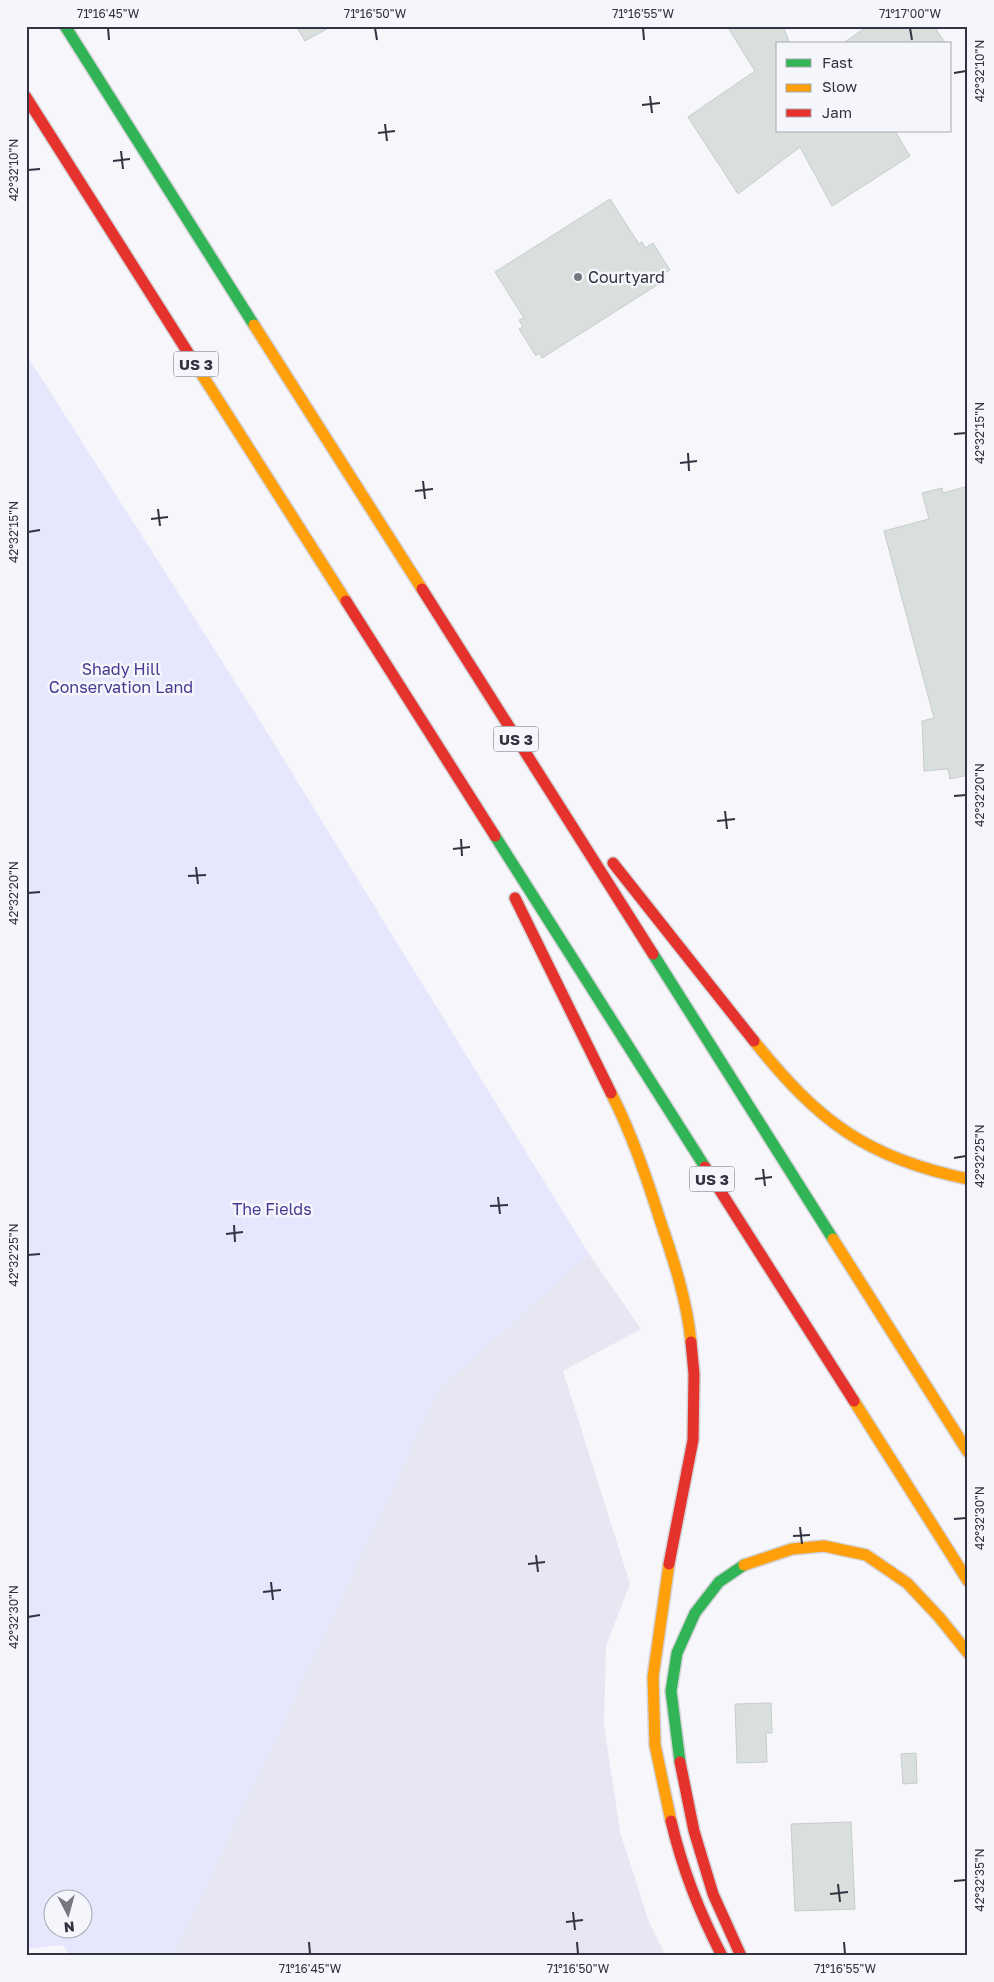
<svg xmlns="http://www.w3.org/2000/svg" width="994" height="1982" font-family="'Golos Text',sans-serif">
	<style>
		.built { fill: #e7e7f3 }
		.green { fill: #e6e6fd; fill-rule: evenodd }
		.building { fill: #d9dfdc; stroke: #c7cdcb }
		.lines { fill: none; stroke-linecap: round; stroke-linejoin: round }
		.fast-casing { stroke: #d3d3d7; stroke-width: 14 }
		.slow-casing { stroke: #d3d3d7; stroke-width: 14 }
		.jam-casing { stroke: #d3d3d7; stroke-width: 14 }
		.fast { stroke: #30b455; stroke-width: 11 }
		.slow { stroke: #ff9f0a; stroke-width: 11 }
		.jam { stroke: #e5322d; stroke-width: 11 }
		.ticks { fill: none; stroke: #323240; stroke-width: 2 }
		.poi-dot { fill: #777781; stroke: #f5f5fc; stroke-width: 2 }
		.labels { text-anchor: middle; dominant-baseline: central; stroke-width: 5; stroke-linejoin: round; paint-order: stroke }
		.shield { fill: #f5f5fc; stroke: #6c6c78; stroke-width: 1 }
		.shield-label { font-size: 15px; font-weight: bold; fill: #323240 }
		.poi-label { font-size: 16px; fill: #323240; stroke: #f5f5fc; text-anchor: start }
		.park-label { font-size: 16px; fill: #463a90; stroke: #f5f5fc }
		.neatline { fill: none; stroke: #323240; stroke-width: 2 }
		.ticks-label { font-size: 12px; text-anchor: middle; fill: #323240 }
	</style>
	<rect width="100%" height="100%" fill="#f6f6fb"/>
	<path class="built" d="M589,1254l52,75 -78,42 67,213 -24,62 -2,78 16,108 29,90 17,34h-493l137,-290 129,-277z"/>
	<path class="green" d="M26,354l234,367 329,533 -150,135 -129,277 -137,290h-102l-9,-11 -36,4zM52,1900h30v30h-30z"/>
	<path class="building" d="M296,26h36l-27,15z
		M727,26h56l7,18h-12v87h117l15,25 -78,50 -32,-59 -62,47 -50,-77 67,-46z
		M868,26h66l12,18h-104z
		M610,199l29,45 3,-2 3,6 8,-5 17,27 -8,5 3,5 -123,78 -3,-5 -3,3 -17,-27 4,-2 -4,-7 5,-2 -29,-46z
		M965,487l3,9v279l-18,4 -2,-10 -24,2 -2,-50 12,-3 -50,-187 45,-12 -7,-26 20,-5 1,5z
		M771,1703l1,30h-6l1,29 -30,1 -2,-59z
		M916,1753l1,30 -14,1 -2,-30z
		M851,1822l4,87 -60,2 -4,-87z"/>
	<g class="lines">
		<g class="fast-casing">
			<path id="fast" d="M65,26l189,299
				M495,836l210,331
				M653,954l180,285
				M680,1762l-9,-71 6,-38 18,-40 24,-31 25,-17"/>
		</g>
		<g class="slow-casing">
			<path id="slow" d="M254,325l168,264
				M199,370l147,231
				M754,1041c64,80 112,117 214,138
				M611,1093c21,41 36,86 50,130 13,38 26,78 30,119
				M833,1239l135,213
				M854,1401l114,180
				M669,1564l-16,113 2,68 16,76
				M744,1565l48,-16 32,-3 42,9 41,28 32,34 29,36"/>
		</g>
		<g class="jam-casing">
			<path id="jam" d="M26,97l173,273
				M422,589l231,365
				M346,601l149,235
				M613,863l141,178
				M515,898l96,195
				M705,1167l149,234
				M669,1564l24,-124 1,-66 -3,-32
				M680,1762l14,69 19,63 28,62
				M671,1821c12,50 28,90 51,135"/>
		</g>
		<use href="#fast" class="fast"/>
		<use href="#slow" class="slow"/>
		<use href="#jam" class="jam"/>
	</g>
	<path class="ticks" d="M108,28l1,12M375,28l2,12M643,28l1,12M910,28l2,12M954,73l12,-2M650,96l2,17M642,105l18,-2M385,124l2,17M378,133l17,-2M121,151l2,18M113,161l17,-2M28,170l12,-1M954,434l12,-1M688,453l1,18M680,463l17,-2M423,481l2,18M415,491l18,-2M158,509l2,17M151,519l17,-2M28,532l12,-2M954,796l12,-1M725,811l2,18M717,821l18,-2M461,839l1,17M453,849l17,-2M196,867l2,17M188,876l18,-1M28,893l12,-1M954,1158l12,-2M763,1169l2,17M755,1179l17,-2M498,1197l2,17M490,1206l18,-1M234,1225l1,17M226,1234l17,-2M28,1255l12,-1M954,1519l12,-1M800,1527l2,17M793,1536l17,-1M536,1555l2,17M528,1564l17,-2M271,1582l2,18M263,1592l18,-2M28,1617l12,-2M954,1881l12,-1M838,1884l2,18M830,1894l18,-2M573,1912l2,18M566,1922l17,-2M309,1942l1,12M577,1942l1,12M844,1942l1,12"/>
	<circle class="poi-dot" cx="578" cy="277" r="5"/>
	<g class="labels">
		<g class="shield">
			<rect x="173.5" y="351.5" width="45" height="25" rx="4"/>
			<rect x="493.5" y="726.5" width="45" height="25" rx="4"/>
			<rect x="689.5" y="1166.5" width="45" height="25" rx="4"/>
		</g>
		<g class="shield-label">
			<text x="196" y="364">US 3</text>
			<text x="516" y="739">US 3</text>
			<text x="712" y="1179">US 3</text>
		</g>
		<g class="poi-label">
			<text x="588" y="277">Courtyard</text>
		</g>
		<g class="park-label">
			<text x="121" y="669">Shady Hill<tspan x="121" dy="18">Conservation Land</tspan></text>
			<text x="272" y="1209">The Fields</text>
		</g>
	</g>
	<rect width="994" height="1982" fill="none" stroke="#f5f5fc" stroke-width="55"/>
	<rect x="776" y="42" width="175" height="90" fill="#f5f5fc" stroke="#a7a7b1"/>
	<rect x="786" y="59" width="25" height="8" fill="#30b455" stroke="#a7a7b1"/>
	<text x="822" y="68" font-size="15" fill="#323240">Fast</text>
	<rect x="786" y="84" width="25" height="8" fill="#ff9f0a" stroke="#a7a7b1"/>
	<text x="822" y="92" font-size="15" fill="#323240">Slow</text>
	<rect x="786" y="109" width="25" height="8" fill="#e5322d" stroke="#a7a7b1"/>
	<text x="822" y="118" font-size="15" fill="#323240">Jam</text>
	<g transform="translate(68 1914) rotate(174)"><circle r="24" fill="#f5f5fc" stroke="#a7a7b1"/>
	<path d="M0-4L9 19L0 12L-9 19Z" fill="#777781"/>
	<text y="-8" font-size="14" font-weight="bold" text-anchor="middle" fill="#323240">N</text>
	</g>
	<rect x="28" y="28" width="938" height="1926" class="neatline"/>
	<g class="ticks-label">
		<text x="108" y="18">71°16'45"W</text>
		<text x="375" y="18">71°16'50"W</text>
		<text x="643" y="18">71°16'55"W</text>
		<text x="910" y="18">71°17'00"W</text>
		<text transform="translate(980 71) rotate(-90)" y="4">42°32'10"N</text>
		<text transform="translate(14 170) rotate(-90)" y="4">42°32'10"N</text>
		<text transform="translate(980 433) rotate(-90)" y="4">42°32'15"N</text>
		<text transform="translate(14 532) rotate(-90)" y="4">42°32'15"N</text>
		<text transform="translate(980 795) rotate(-90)" y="4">42°32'20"N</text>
		<text transform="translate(14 893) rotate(-90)" y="4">42°32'20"N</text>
		<text transform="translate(980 1156) rotate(-90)" y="4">42°32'25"N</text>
		<text transform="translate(14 1255) rotate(-90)" y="4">42°32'25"N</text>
		<text transform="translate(980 1518) rotate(-90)" y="4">42°32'30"N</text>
		<text transform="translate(14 1617) rotate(-90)" y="4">42°32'30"N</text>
		<text transform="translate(980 1880) rotate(-90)" y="4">42°32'35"N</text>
		<text x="310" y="1973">71°16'45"W</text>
		<text x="578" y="1973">71°16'50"W</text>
		<text x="845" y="1973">71°16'55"W</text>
	</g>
</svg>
